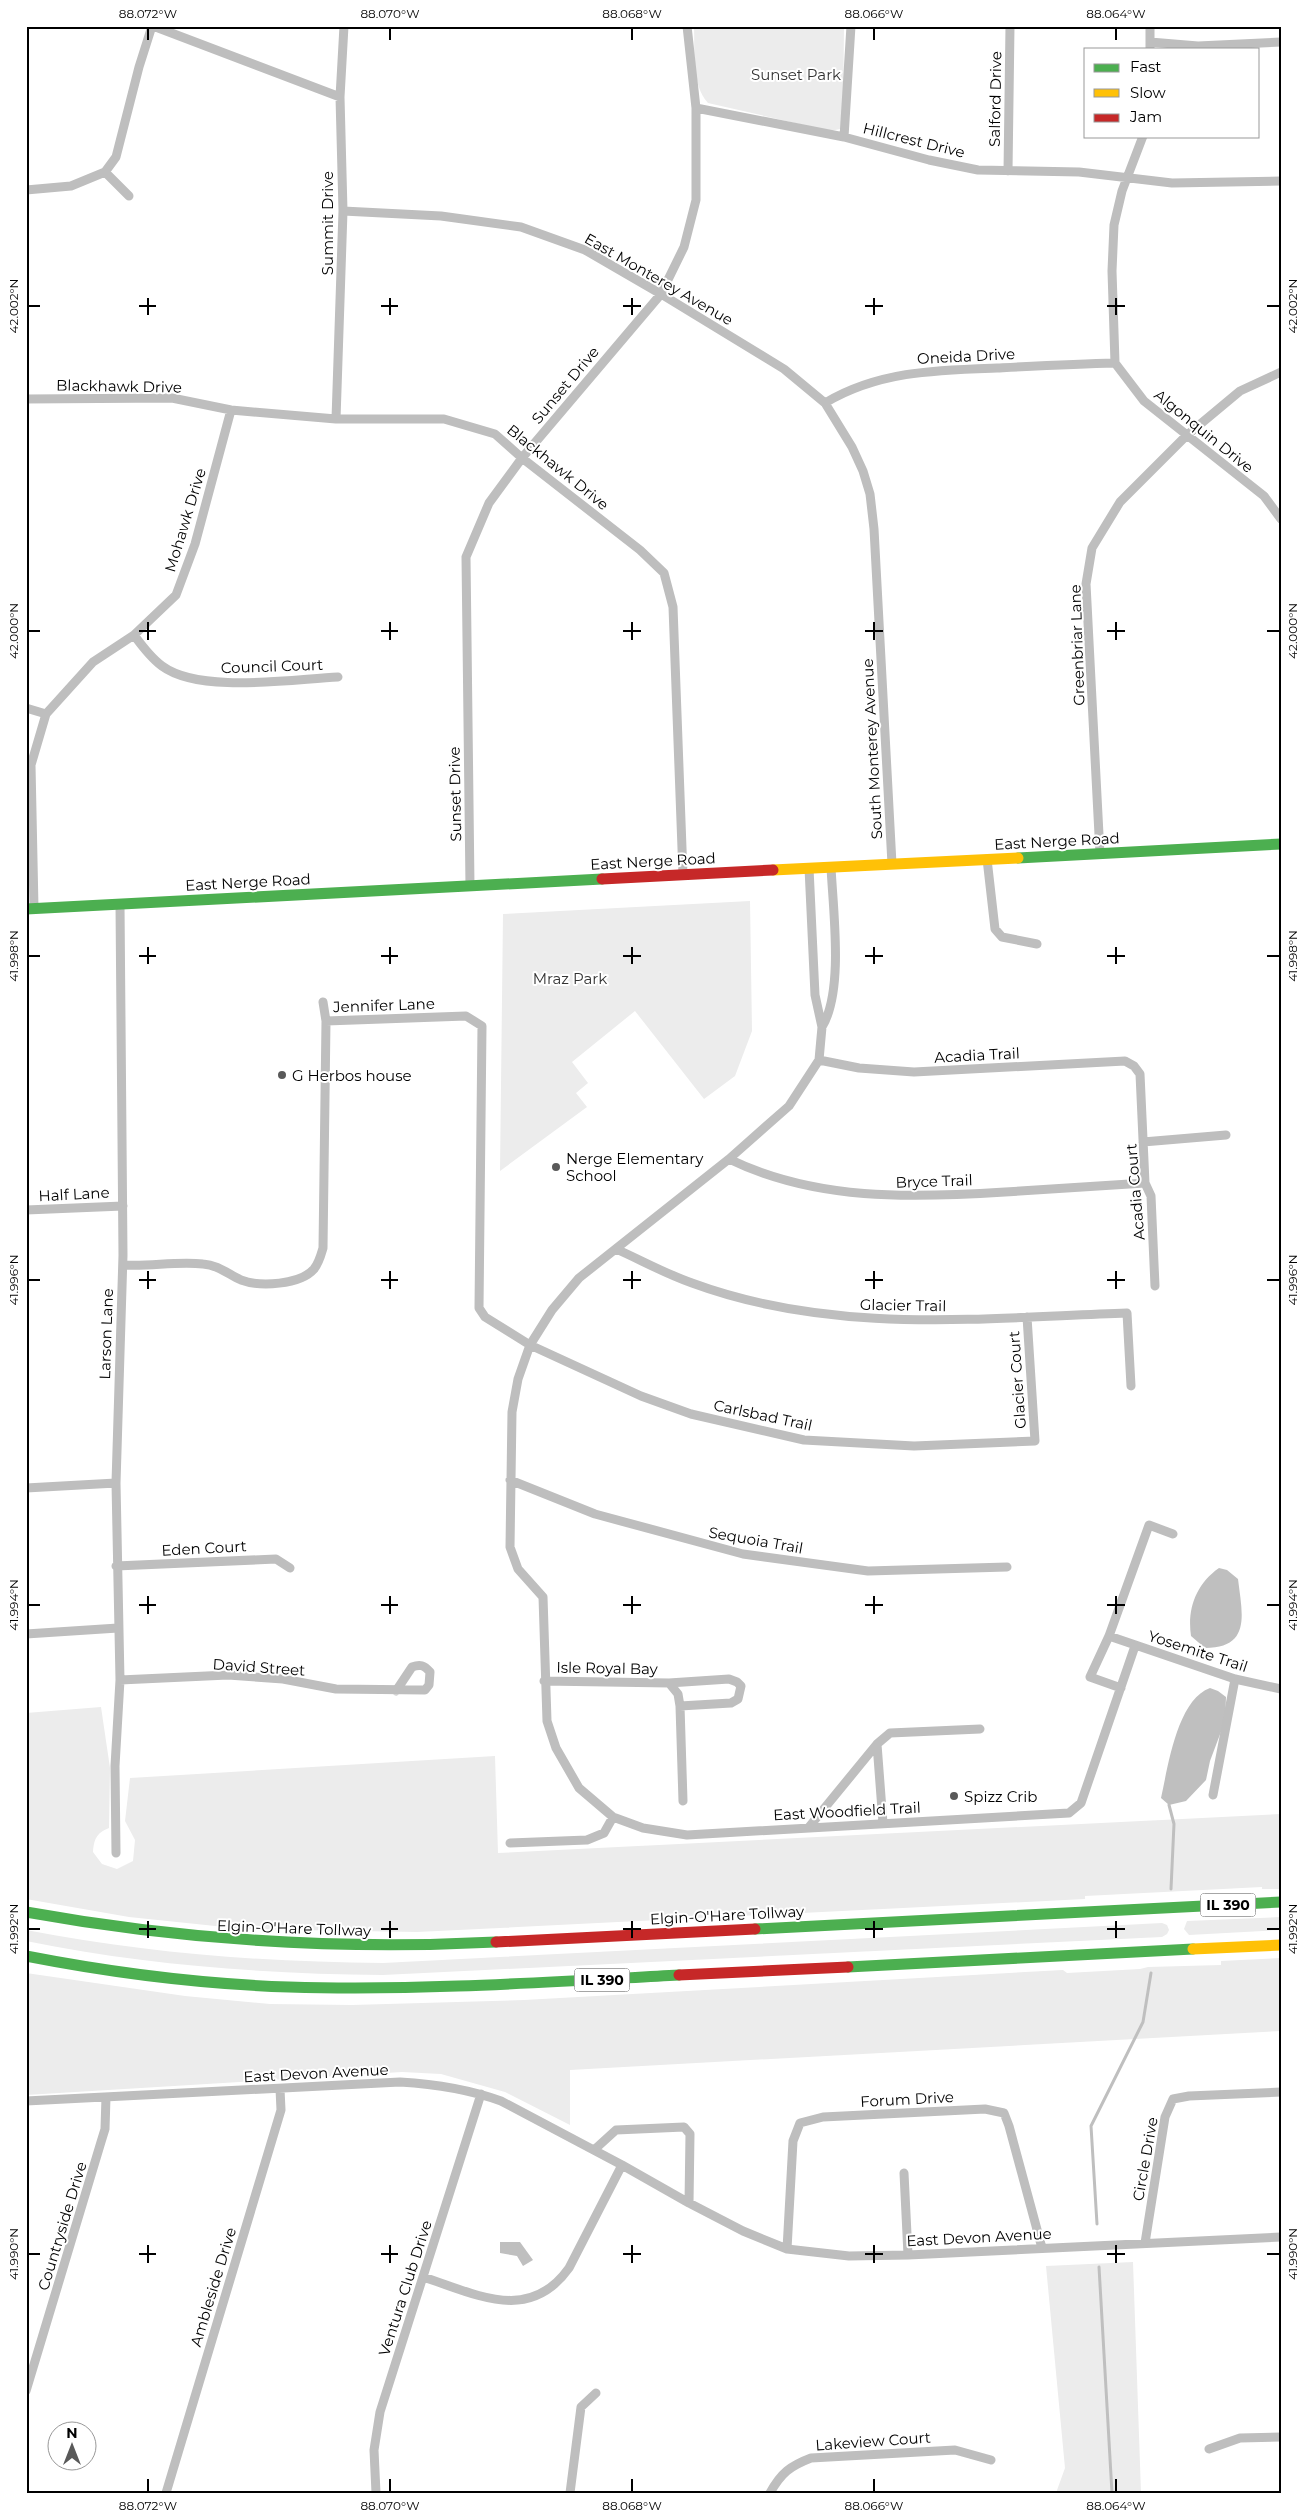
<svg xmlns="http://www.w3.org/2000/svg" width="1307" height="2519" font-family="Montserrat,sans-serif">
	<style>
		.green { fill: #ececec }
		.water { fill: #bfbfbf }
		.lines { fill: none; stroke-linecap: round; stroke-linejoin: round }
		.stream { stroke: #bfbfbf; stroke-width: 3 }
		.street { stroke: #bebebe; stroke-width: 9 }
		.fast { stroke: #4caf50; stroke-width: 11 }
		.slow { stroke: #ffc107; stroke-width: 11 }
		.jam { stroke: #c62828; stroke-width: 11 }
		.ticks { fill: none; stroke: #000; stroke-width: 2 }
		.poi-dot { fill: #595959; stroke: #fff; stroke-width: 2 }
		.labels { text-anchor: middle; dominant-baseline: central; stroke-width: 4; stroke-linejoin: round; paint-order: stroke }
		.shield { fill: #fff; stroke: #4c4c4c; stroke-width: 1 }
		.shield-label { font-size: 14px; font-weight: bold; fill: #000 }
		.park-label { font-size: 15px; fill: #333; stroke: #fff }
		.street-label { font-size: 15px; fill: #000; stroke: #fff }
		.poi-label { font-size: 15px; fill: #000; stroke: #fff; text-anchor: start }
		.neatline { fill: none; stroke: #000; stroke-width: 2 }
		.ticks-label { font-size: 12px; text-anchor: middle; fill: #000 }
	</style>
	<rect width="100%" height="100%" fill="#fff"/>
	<path class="green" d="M694,26h150l-1,97 -3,6 -10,2 -122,-28c-17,-19 -13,-52 -14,-77z
		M750,901l2,130 -17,45 -31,23 -69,-88 -63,51 16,21 -12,10 11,14 -87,64 3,-257z
		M101,1707l9,61 -1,60c-13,5 -15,12 -16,24l9,12 15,5 16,-8 2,-21 -10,-19 5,-43 365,-22 3,97 783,-39v75h-19v-2l-177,9v3l-668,33 -173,-3 -115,-12 -103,-18v-186z
		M1281,1917v13l-92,5 -5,-6 3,-8z
		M1162,1923l5,2 2,5 -2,4 -5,3 -779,38c-120,-1 -239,-10 -357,-34v-11c118,23 237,32 357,33z
		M1281,1958v73l-711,39v55l-65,-33 -64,-18 -39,-2 -376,23v-122l159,23 85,8 82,1 172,-5 539,-30 4,3 73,-4 8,-2 73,-2v-4z
		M1133,2262l8,231h-85l9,-25 -19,-202z"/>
	<path class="water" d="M1219,1568l8,2 11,9c4,34 14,69 -33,69l-14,-12c-4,-27 5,-52 28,-68z
		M1210,1688l8,3 8,6 -1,24 -15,40 -4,19 -20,21 -17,4 -8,-7c7,-31 16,-98 49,-110z
		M500,2242h20l13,18 -10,6 -6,-10 -17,-3z"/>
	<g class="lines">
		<path class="stream" d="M1169,1805l5,19 -3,65
			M1097,2224l-6,-98 52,-104 8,-49
			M1099,2267l13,226"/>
		<path class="street" d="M153,26l187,71
			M1150,42l48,4 83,-4
			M1150,49v-23
			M696,108l148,29 85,23 49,10 101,2 93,11 109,-2
			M1143,136l-21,55 -8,34 -2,46 3,92 29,38 120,95 17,23
			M844,137l7,-111
			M1008,171l2,-145
			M105,172l24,24
			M26,190l45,-4 34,-14 11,-15 23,-90 13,-41
			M343,211l98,5 80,11 64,23 76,44 123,75 41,34 27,44 11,24 7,23 4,35 18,335
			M26,399l146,-1 59,12 105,9h108l51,15 27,24 118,92 24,23 9,34 10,268
			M825,403c53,-32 112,-33 172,-35 40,-2 79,-4 118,-5
			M336,419l7,-208 -3,-114 4,-71
			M134,635c8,11 17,23 28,31 38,28 130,13 176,11
			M26,708l20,6
			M1100,854l-14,-270 6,-36 28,-46 66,-66 54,-45 41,-19
			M987,859l8,70 7,8 35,7
			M809,868l6,127 7,32c22,-36 11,-117 9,-160
			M470,886l-4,-329 23,-54 33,-45 139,-164 23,-47 12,-47v-92l-9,-82
			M34,908l-3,-143 15,-51 47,-52 41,-27 42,-40 19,-51 36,-134
			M323,1002l3,19
			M822,1027l-3,33 -30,46 -60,53 -150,119 -27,32 -22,35 -12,34 -6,33 -2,135 8,22 25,28 4,124 9,27 23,40 34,29 30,11 44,7 382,-22 12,-10 54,-157
			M819,1060l40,8 55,4 211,-11 9,5 6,8 5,109 6,13 4,90
			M1143,1142l83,-7
			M729,1159c86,42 182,39 276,33 46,-3 93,-6 140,-9
			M26,1210l97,-4
			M616,1249c25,11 50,25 76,34 141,52 288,35 435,30l4,73
			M123,1265c26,2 53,-4 80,-1 15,1 25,10 38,16 19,7 59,5 73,-11 5,-6 7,-14 9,-21l3,-227 140,-5 16,10 -3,282 6,9 45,28 111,51 50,18 113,26 110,6 121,-5 -8,-124
			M510,1480l85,34 148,40 125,17 139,-4
			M26,1488l90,-5
			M116,1566l160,-7 14,9
			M26,1634l92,-6
			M1109,1636l126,43 46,10
			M120,1680l108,-5 55,4 53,10 89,1 4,-5 1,-13c-6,-7 -10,-8 -18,-5l-16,24
			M544,1681l125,2 60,-4 8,3 4,4 -3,13 -7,4 -51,3
			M669,1683l9,11 2,12 3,95
			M1121,1688l-31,-11 19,-41 40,-111 24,9
			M877,1744l6,79
			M1213,1795l22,-116
			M809,1827l68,-83 13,-11 90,-4
			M510,1843l77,-3 17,-7 9,-16
			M116,1853l-1,-87 5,-86 -4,-197 7,-228 -3,-351
			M26,2101l374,-19c34,2 68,7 101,19l121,64 67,38 54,28 44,18 62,7 59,-1 373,-18
			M594,2150l22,-20 68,-3 6,7 -1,69
			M904,2173l4,82
			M1145,2243l20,-126 8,-18 16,-3 92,-4
			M787,2249l6,-108 7,-18 23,-6 162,-8 19,4 5,13 33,122
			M423,2277c53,17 106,47 146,-9l53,-103
			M26,2391l75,-249 4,-13 1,-32
			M1209,2449l31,-11 41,-1
			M166,2493l115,-383 -1,-21
			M376,2493l-2,-43 6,-38 101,-318
			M570,2493l11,-86 15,-14
			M770,2493c11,-20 20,-27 41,-35l144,-8 36,10"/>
		<path class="fast" d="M1018,858l263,-14
			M26,909l576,-30
			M26,1912c155,28 312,38 470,30
			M755,1929l526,-27
			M26,1956c87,17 174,28 263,31 130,4 260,-5 390,-12
			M848,1967l345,-18"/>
		<path class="slow" d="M773,870l245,-12
			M1193,1949l88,-4"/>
		<path class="jam" d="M602,879l171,-9
			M496,1942l259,-13
			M679,1975l169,-8"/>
	</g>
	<path class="ticks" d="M148,28v12M390,28v12M632,28v12M874,28v12M1116,28v12M148,298v17M390,298v17M632,298v17M874,298v17M1116,298v17M28,306h12M139,306h17M381,306h17M623,306h18M865,306h18M1107,306h18M1267,306h13M148,622v18M390,622v18M632,622v18M874,622v18M1116,622v18M28,631h12M139,631h17M381,631h17M623,631h18M865,631h18M1107,631h18M1267,631h13M148,947v17M390,947v17M632,947v17M874,947v17M1116,947v17M28,956h12M139,956h17M381,956h17M623,956h18M865,956h18M1107,956h18M1267,956h13M148,1271v18M390,1271v18M632,1271v18M874,1271v18M1116,1271v18M28,1280h12M139,1280h17M381,1280h17M623,1280h18M865,1280h18M1107,1280h18M1267,1280h13M148,1596v18M390,1596v18M632,1596v18M874,1596v18M1116,1596v18M28,1605h12M139,1605h17M381,1605h17M623,1605h18M865,1605h18M1107,1605h18M1267,1605h13M148,1921v17M390,1921v17M632,1921v17M874,1921v17M1116,1921v17M28,1929h12M139,1929h17M381,1929h17M623,1929h18M865,1929h18M1107,1929h18M1267,1929h13M148,2245v18M390,2245v18M632,2245v18M874,2245v18M1116,2245v18M28,2254h12M139,2254h17M381,2254h17M623,2254h18M865,2254h18M1107,2254h18M1267,2254h13M148,2479v13M390,2479v13M632,2479v13M874,2479v13M1116,2479v13"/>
	<g class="poi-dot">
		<circle cx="282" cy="1075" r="5"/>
		<circle cx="556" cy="1167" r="5"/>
		<circle cx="954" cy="1796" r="5"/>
	</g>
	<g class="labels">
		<g class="shield">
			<rect x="1200.5" y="1893.5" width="55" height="23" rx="4"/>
			<rect x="574.5" y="1968.5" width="55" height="23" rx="4"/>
		</g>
		<g class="shield-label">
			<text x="1228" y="1905">IL 390</text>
			<text x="602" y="1980">IL 390</text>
		</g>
		<g class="park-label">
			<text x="796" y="74">Sunset Park</text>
			<text x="570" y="978">Mraz Park</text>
		</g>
		<g class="street-label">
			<text transform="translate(995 99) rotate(-89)">Salford Drive</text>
			<text transform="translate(914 140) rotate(14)">Hillcrest Drive</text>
			<text transform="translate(327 223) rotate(-90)">Summit Drive</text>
			<text transform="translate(659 279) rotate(30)">East Monterey Avenue</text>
			<text transform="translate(966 356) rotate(-3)">Oneida Drive</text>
			<text transform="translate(565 385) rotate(-50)">Sunset Drive</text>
			<text transform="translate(119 386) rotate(1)">Blackhawk Drive</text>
			<text transform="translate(1204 431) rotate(39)">Algonquin Drive</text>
			<text transform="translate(558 467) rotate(39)">Blackhawk Drive</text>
			<text transform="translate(185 520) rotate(-73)">Mohawk Drive</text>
			<text transform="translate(1077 645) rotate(-92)">Greenbriar Lane</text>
			<text transform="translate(272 666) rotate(-2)">Council Court</text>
			<text transform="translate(872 749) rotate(-93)">South Monterey Avenue</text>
			<text transform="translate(455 794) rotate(-91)">Sunset Drive</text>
			<text transform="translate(1057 841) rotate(-3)">East Nerge Road</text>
			<text transform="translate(653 861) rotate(-3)">East Nerge Road</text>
			<text transform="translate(248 882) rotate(-3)">East Nerge Road</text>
			<text transform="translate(384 1005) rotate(-2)">Jennifer Lane</text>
			<text transform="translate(977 1055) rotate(-3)">Acadia Trail</text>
			<text transform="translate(934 1181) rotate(-2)">Bryce Trail</text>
			<text transform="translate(1135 1192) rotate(-95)">Acadia Court</text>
			<text transform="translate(74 1194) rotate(-3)">Half Lane</text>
			<text transform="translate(903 1305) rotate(1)">Glacier Trail</text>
			<text transform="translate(106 1334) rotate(-88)">Larson Lane</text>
			<text transform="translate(1017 1380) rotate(-94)">Glacier Court</text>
			<text transform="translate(763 1415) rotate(12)">Carlsbad Trail</text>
			<text transform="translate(756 1540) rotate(10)">Sequoia Trail</text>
			<text transform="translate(204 1548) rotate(-3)">Eden Court</text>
			<text transform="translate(1198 1651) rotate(18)">Yosemite Trail</text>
			<text transform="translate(259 1667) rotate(4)">David Street</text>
			<text transform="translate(607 1668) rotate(1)">Isle Royal Bay</text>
			<text transform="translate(847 1811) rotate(-3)">East Woodfield Trail</text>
			<text transform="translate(727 1915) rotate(-3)">Elgin-O'Hare Tollway</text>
			<text transform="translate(294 1928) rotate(2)">Elgin-O'Hare Tollway</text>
			<text transform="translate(316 2073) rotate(-3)">East Devon Avenue</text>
			<text transform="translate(907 2099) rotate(-3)">Forum Drive</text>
			<text transform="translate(1145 2159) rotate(-80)">Circle Drive</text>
			<text transform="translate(62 2226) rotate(-73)">Countryside Drive</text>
			<text transform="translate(979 2237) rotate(-3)">East Devon Avenue</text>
			<text transform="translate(213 2287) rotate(-73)">Ambleside Drive</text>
			<text transform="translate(405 2288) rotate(-72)">Ventura Club Drive</text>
			<text transform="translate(873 2441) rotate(-4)">Lakeview Court</text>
		</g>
		<g class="poi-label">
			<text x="292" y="1075">G Herbos house</text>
			<text x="566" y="1158">Nerge Elementary<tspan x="566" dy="17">School</tspan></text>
			<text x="964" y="1796">Spizz Crib</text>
		</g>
	</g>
	<rect width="1307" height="2519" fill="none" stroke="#ffffff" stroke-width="55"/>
	<rect x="1084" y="48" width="175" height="90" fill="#ffffff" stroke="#999999"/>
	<rect x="1094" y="64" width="25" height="8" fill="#4caf50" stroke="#999999"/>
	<text x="1130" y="72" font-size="15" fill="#000000">Fast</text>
	<rect x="1094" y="89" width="25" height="8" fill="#ffc107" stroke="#999999"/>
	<text x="1130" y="98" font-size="15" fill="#000000">Slow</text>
	<rect x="1094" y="114" width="25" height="8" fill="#c62828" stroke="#999999"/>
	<text x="1130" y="122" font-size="15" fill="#000000">Jam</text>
	<g transform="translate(72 2446)"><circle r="24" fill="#ffffff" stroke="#999999"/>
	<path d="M0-4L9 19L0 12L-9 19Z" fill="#595959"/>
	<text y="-8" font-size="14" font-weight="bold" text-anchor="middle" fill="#000000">N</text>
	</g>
	<rect x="28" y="28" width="1252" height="2464" class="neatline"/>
	<g class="ticks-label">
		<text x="148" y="18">88.072°W</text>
		<text x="390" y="18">88.070°W</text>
		<text x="632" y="18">88.068°W</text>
		<text x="874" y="18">88.066°W</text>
		<text x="1116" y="18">88.064°W</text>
		<text transform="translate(14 306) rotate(-90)" y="4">42.002°N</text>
		<text transform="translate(1293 306) rotate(-90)" y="4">42.002°N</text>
		<text transform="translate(14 631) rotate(-90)" y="4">42.000°N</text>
		<text transform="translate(1293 631) rotate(-90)" y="4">42.000°N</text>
		<text transform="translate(14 956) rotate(-90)" y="4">41.998°N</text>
		<text transform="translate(1293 956) rotate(-90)" y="4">41.998°N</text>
		<text transform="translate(14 1280) rotate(-90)" y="4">41.996°N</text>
		<text transform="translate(1293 1280) rotate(-90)" y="4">41.996°N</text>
		<text transform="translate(14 1605) rotate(-90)" y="4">41.994°N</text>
		<text transform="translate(1293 1605) rotate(-90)" y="4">41.994°N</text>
		<text transform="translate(14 1929) rotate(-90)" y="4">41.992°N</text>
		<text transform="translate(1293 1929) rotate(-90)" y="4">41.992°N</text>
		<text transform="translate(14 2254) rotate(-90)" y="4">41.990°N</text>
		<text transform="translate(1293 2254) rotate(-90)" y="4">41.990°N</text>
		<text x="148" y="2510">88.072°W</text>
		<text x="390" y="2510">88.070°W</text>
		<text x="632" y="2510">88.068°W</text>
		<text x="874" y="2510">88.066°W</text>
		<text x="1116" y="2510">88.064°W</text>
	</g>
</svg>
